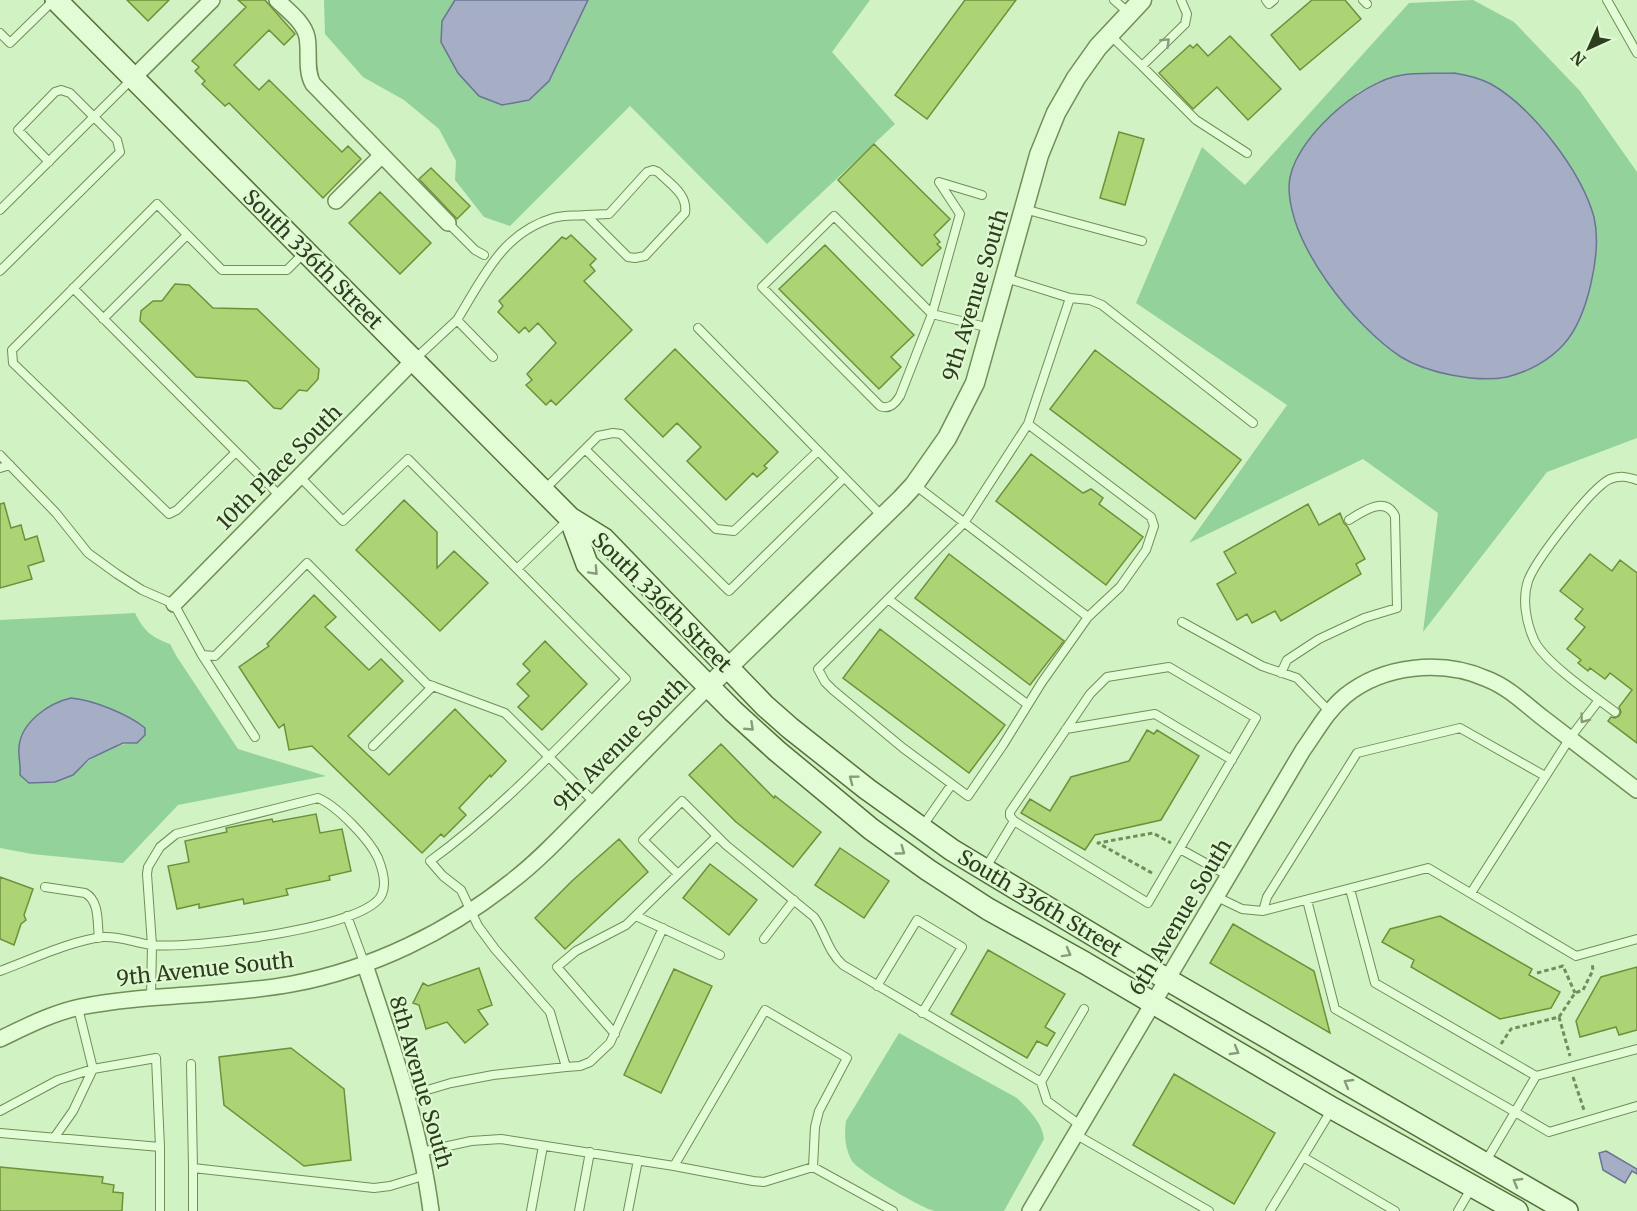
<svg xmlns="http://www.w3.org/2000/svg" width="1637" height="1211" font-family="Merriweather,serif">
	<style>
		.green { fill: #94d29b; fill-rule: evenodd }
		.water { fill: #a5aec5; stroke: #6a7594; stroke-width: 1.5 }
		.building { fill: #add474; stroke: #6e903a; stroke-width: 1.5 }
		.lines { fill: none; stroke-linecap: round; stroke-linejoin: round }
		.service-casing { stroke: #718e57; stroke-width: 10 }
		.minor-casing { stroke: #718e57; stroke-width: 18 }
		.tertiary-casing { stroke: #718e57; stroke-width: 21 }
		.secondary-casing { stroke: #55703a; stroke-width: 24 }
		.path { stroke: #718e57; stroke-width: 3; stroke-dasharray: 4.5 3; stroke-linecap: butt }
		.service { stroke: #e2fcd6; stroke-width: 8 }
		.minor { stroke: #e2fcd6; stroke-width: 15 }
		.tertiary { stroke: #e2fcd6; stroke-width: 18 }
		.secondary { stroke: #e2fcd6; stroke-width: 21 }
		.oneway { stroke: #889c7a }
		.labels { text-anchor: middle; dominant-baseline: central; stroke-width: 4.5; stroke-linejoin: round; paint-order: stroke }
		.street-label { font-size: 21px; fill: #2d3d1d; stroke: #def9d2 }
	</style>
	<rect width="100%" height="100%" fill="#d1f2c2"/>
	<path class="green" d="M324,0h131l-13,21 107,60 39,-81h282l-38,52 63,72 -128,120 -137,-138 -120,120 -26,-9 -29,-37 1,-19 -17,-32 -35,-29 -41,-23 -38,-43z
		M1473,0l41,22 66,69 57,81v266l-90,34 -124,160 15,-119 -75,-54 -174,84 98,-138 -151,-102 66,-156 43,38 164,-182zM1402,75l191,141c9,47 -4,103 -38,137l-153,5c-52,-39 -89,-88 -110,-150l65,-115 20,-11z
		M135,613c9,18 16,24 35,31l7,13 61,92 88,27 -148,29 -55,58 -91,-9 -32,-6v-228zM49,706l88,37c-26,0 -46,14 -64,32l-53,-1 1,-11 -2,-16z
		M899,1033l118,65c12,12 25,24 27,41l-40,72c-23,0 -47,0 -69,0 -11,-1 -78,-41 -83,-50 -7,-13 -8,-25 -6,-40z"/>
	<path class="water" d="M455,0h133l-39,81 -20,19 -27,5 -23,-9 -21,-23 -17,-31 1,-21z
		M1454,73c13,2 25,5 37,11 42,24 90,87 103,133 8,35 -6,100 -30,127 -14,16 -36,28 -57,33 -30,6 -80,-4 -106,-20 -47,-31 -112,-112 -112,-171 1,-44 71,-105 113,-111 17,-3 35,-1 52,-2z
		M71,698c22,2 57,16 74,30v7l-8,8h-14l-15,7 -19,9 -16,16 -18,7 -26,1 -9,-8c1,-10 -2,-19 -1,-28 2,-25 30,-44 52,-49z
		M1606,1151l31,18v5l-5,-3 -7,12 -22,-13 -4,-17z"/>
	<path class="building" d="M127,0h42l-21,21z
		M238,0h27l30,34 -11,11 -15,-15 -35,35 25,25 10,-10 73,72 6,-6 13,13 -38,39 -94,-95 -4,3 -23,-22 3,-3 -10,-10 4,-4 -7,-6 54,-54z
		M965,0h51l-89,119 -32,-24z
		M1312,0h33l16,19 -61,51 -29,-35z
		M1230,36l51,53 -33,31 -31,-33 -24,22 -34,-36 31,-28 3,3 4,-4 11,12z
		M1119,132l25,7 -19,66 -25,-7z
		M874,144l76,75 -16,16 6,7 -3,2 4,4 -19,18 -84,-86z
		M431,168l39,38 -13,13 -38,-40z
		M380,192l51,51 -31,31 -51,-51z
		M571,235l25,24 -6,6 5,6 -11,10 48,49 -76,75 -5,-5 -5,5 -20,-20 6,-5 -5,-6 29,-31 -18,-20 -9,9 -4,-5 -6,6 -21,-21 5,-6 -4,-5 63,-64 4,2z
		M825,245l89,90 -23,22 10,10 -22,22 -100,-100z
		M175,284l14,1 24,23 44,1 62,60 -1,10 -11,12 -8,-1 -18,19 -7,-1 -27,-27 -51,-4 -56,-56 1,-10 12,-10h9z
		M675,349l103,103 -14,14 3,2 -10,9 -4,-4 -27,27 -39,-39 14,-14 -24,-24 -14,14 -38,-38z
		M1095,350l146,110 -46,59 -145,-110z
		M1031,454l52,39 8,-4 12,9 -4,6 44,33 -37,48 -110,-84z
		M404,500l33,32v36l17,-17 34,32 -48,48 -84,-81z
		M4,503l7,25 10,-3 4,15 12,-4 7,25 -16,5 4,13 -32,9v-84z
		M1308,504l11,21 21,-12 4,10 3,3 18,33 -9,5 5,10 -80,47 -6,-10 -23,12 -5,-9 -10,6 -20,-36 19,-11 -12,-21z
		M949,554l115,87 -34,44 -115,-87z
		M1590,554l22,17 8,-11 17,13v170l-29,-22 3,-4 4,1 4,-2 2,-4 -2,-5 13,-17 -22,-17 -5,6 -15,-11 -2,3 -10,-8 3,-3 -14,-11 18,-22 -10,-8 8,-10 -23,-18z
		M314,595l22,22 -11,10 44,43 12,-11 22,22 -55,55 41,39 66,-66 51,52 -15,16 -1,-2 -31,33 7,7 -22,22 -3,-3 -19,19 -110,-107 -23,4 -5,-26 -5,4 -40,-61 30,-21 -2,-2z
		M880,629l125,96 -36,48 -126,-95z
		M545,641l42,43 -45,46 -24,-23 11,-11 -12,-12 13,-13 -7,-7z
		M1147,730l7,4 3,-4 42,26 -38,64 -66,15 -10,15 -64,-37 9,-14 20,12 21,-34 58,-16z
		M721,744l53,54 1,-2 46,36 -28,35 -57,-45 -47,-47z
		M316,814l4,19 22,-4 9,42 -22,5 1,4 -44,9 2,6 -44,9 -1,-5 -44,9v-4l-22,5 -9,-43 21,-4 -4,-21 42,-9 -1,-4 46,-9 1,3z
		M619,839l29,33 -83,77 -30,-31 37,-37z
		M840,848l49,33 -25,37 -49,-33z
		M710,864l47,36 -28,35 -46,-37z
		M0,877l33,12 -9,26 2,5 -5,4 -7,21 -14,-6z
		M1440,916l92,53 -3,6 31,17 -9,16 -51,11 -89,-52 3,-7 -32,-18 8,-13z
		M1233,924l81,47 16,62 -120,-70z
		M988,950l77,44 -20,33 10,6 -8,13 -10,-5 -10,17 -76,-44z
		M1637,967v63l-18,5 -3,-8 -36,10 -4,-16 25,-44z
		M479,968l13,37 -14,5 10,14 -23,19 -18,-21 -21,7 -7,-24 -6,-2 10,-20 5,3z
		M674,969l38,17 -51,107 -37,-18z
		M291,1048l53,41 7,71 -47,6 -80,-61 -5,-48z
		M1174,1074l101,59 -41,71 -101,-59z
		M0,1167l103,10 -1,6 12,2 -1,7 10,1 -1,18h-122z"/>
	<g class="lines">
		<g class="service-casing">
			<path id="service" d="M1114,0l15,13
				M1266,0l3,4 5,-4
				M1363,0l4,4
				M1607,0l30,53
				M0,33l10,10 44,-43
				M1110,35l32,31 43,-42 2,-10 -6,-14
				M1142,66l54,54 51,33
				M982,195l-43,-13 21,32 -28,100 58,14
				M1024,209l118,32
				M0,210l132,-131
				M834,216l98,98 -32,82c-5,8 -11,14 -20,10l-118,-119z
				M448,223l27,27 9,5
				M0,271l120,-119 -3,-12 -47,-47 -9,-3 -6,2 -37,38 31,32
				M1006,278l64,20 -42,126 123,93 3,9 -8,24 -26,37 -32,30 -46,65 -39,63 -35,51 -65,-48 -70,-58 -8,-8 -7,-13 146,-146 64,-99
				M73,288l207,208
				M1070,298l20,2 12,5 151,118
				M103,319l84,-84
				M457,320c26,-42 45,-87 96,-102 10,-3 22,-2 33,-3l42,42 7,1 10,-2 40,-43c3,-19 -15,-29 -27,-41l-5,-2 -6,2 -38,42 -23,1
				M698,328l184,188
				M415,359l42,-39 36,37
				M585,449l144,142 115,-113
				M236,452l-59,58 -8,4 -156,-151 -1,-13 145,-146 65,66h65l17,-17
				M0,455l56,58 32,40 29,21 25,16 32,14 28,51 13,1 92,-93 120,121 78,29 89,89
				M0,468l10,-3
				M299,476l44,45 65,-62 218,220c-63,63 -123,129 -196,182l13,15 18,14 17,36 17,23 55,63 16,55 14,-1 10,-4 20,-19 53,-115
				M915,485l173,132
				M544,490l54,-54 15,-3 8,1 95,95 18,2 84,-80
				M517,569l51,-49
				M888,599l139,105
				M1182,622l80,44 35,12 32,33
				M202,655l53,82
				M1169,667l87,51 -108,185 -134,-82 -4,-5v-4l80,-118 17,-17z
				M1281,673l6,-13 32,-21 45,-21 33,-10 -2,-92c-10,-21 -33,-4 -46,4
				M1615,712c-21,-16 -71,-50 -81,-72 -8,-18 -12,-41 -6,-59 7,-20 63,-93 82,-102 10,-4 18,-2 27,1
				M1066,729l89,-15 77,46
				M373,746l60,-60
				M922,827l30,-43
				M1180,849l49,27
				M985,869l29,-48
				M678,874l-35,-34 39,-39 44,44 88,72c11,15 14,35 29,48l198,117
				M45,887l40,6c15,8 12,30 14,45
				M1350,889l25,94 161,93 -21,36 34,20 88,-26
				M1471,893l99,-155 29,-38
				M1217,897l25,12 21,2 165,-43 148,88 61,-17
				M1307,900l28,109 180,103 -29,49
				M1263,911l4,-14 90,-144 103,-25 85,48
				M347,916l18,49
				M636,916l84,39
				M764,939l30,-39
				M0,971c30,-11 73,-31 103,-34 18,-1 32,6 49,8 37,4 216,-16 230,-51 5,-11 0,-26 -4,-36 -9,-19 -41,-52 -60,-60l-142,36 -16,13 -12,20 -1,7 5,71 -1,52
				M877,986l40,-66 45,27 -40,66
				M78,1008l15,61 63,-11 4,89v64
				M615,1034l-58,-67 19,-16 50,-26 91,-89
				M191,1064l2,104 181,20 16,-2 36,-11
				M1536,1076l101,-27
				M407,1096l44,-13 42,-8 73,-8
				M1332,1109l-29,48 92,54
				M0,1111l58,-31 35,-11
				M1080,1125l-33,-24 -6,-19 43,-73
				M0,1133l160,14
				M1075,1134l134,77
				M54,1138l19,-27 20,-42
				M421,1152l50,-11 30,-2 173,27 79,15 11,1 49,-15 80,44
				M674,1166l91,-156 82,48 -28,53 -4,16 -2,40
				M193,1168v43
				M531,1211l12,-65
				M579,1211l11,-59
				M628,1211l10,-51
				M1270,1211l33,-54
				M1458,1211l14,-24"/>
		</g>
		<g class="minor-casing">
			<path id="minor" d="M277,0c10,10 27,22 30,37 3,15 -2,33 6,47l135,139
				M133,78l79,-78
				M336,201l46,-46
				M174,604l240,-244
				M365,965c27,80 55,162 66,246
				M0,1039c25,-12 52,-26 80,-32 70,-14 142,-10 212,-23 80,-15 156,-52 220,-103 30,-23 55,-51 82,-78 38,-39 76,-78 115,-117
				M1030,1211l273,-461c13,-18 24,-39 42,-54 38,-31 97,-37 142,-17 21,8 38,25 56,39 31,24 63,48 94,72"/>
		</g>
		<g class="tertiary-casing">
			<path id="tertiary" d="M709,686l192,-187 13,-14 33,-47 28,-55 64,-228 17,-42 20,-35 22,-31 44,-47"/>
		</g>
		<g class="secondary-casing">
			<path id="secondary" d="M56,0l514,518 34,21 161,167 25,22 77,61 85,61 216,130 399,231
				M570,518l17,46 146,147 44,40 94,78 57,41 60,39 97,54 247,145 185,103"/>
		</g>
		<path class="path" d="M1152,873l-54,-30 55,-10 18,10
			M1537,973l26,-7 12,27
			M1559,1017l16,-24 8,-3 10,-20 -1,-7
			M1501,1044l10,-15 48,-12 11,39
			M1573,1077l11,33"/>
		<use href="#service" class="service"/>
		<use href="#minor" class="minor"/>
		<use href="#tertiary" class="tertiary"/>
		<use href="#secondary" class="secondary"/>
	</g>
	<defs><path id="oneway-chevron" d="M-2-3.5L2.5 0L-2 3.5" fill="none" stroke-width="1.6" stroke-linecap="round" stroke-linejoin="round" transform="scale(1.5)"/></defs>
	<g class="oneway">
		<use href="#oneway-chevron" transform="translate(1166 42) rotate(-44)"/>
		<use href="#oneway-chevron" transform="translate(594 571) rotate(47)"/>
		<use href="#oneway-chevron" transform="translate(1584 719) rotate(127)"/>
		<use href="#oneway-chevron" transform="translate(750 727) rotate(43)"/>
		<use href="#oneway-chevron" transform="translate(853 779) rotate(-143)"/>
		<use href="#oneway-chevron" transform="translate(901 851) rotate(36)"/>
		<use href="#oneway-chevron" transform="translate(1067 953) rotate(29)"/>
		<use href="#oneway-chevron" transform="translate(1235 1051) rotate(30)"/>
		<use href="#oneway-chevron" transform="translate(1348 1083) rotate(-150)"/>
		<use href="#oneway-chevron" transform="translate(1517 1182) rotate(-150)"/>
	</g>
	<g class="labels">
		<g class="street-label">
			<text transform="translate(313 259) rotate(45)">South 336th Street</text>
			<text transform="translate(975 295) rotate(-73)">9th Avenue South</text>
			<text transform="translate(279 467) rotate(-45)">10th Place South</text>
			<text transform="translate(662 602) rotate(45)">South 336th Street</text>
			<text transform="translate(620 744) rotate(-45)">9th Avenue South</text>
			<text transform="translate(1040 903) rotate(31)">South 336th Street</text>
			<text transform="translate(1180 917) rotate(-59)">6th Avenue South</text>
			<text transform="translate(205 969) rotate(-6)">9th Avenue South</text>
			<text transform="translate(421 1082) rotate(74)">8th Avenue South</text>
		</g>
	</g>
	<g transform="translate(1589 48) rotate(225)" stroke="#def9d2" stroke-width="4.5" paint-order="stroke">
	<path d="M0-4.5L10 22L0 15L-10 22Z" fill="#2d3d1d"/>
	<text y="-9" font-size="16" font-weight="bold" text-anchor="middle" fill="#2d3d1d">N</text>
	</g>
</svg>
